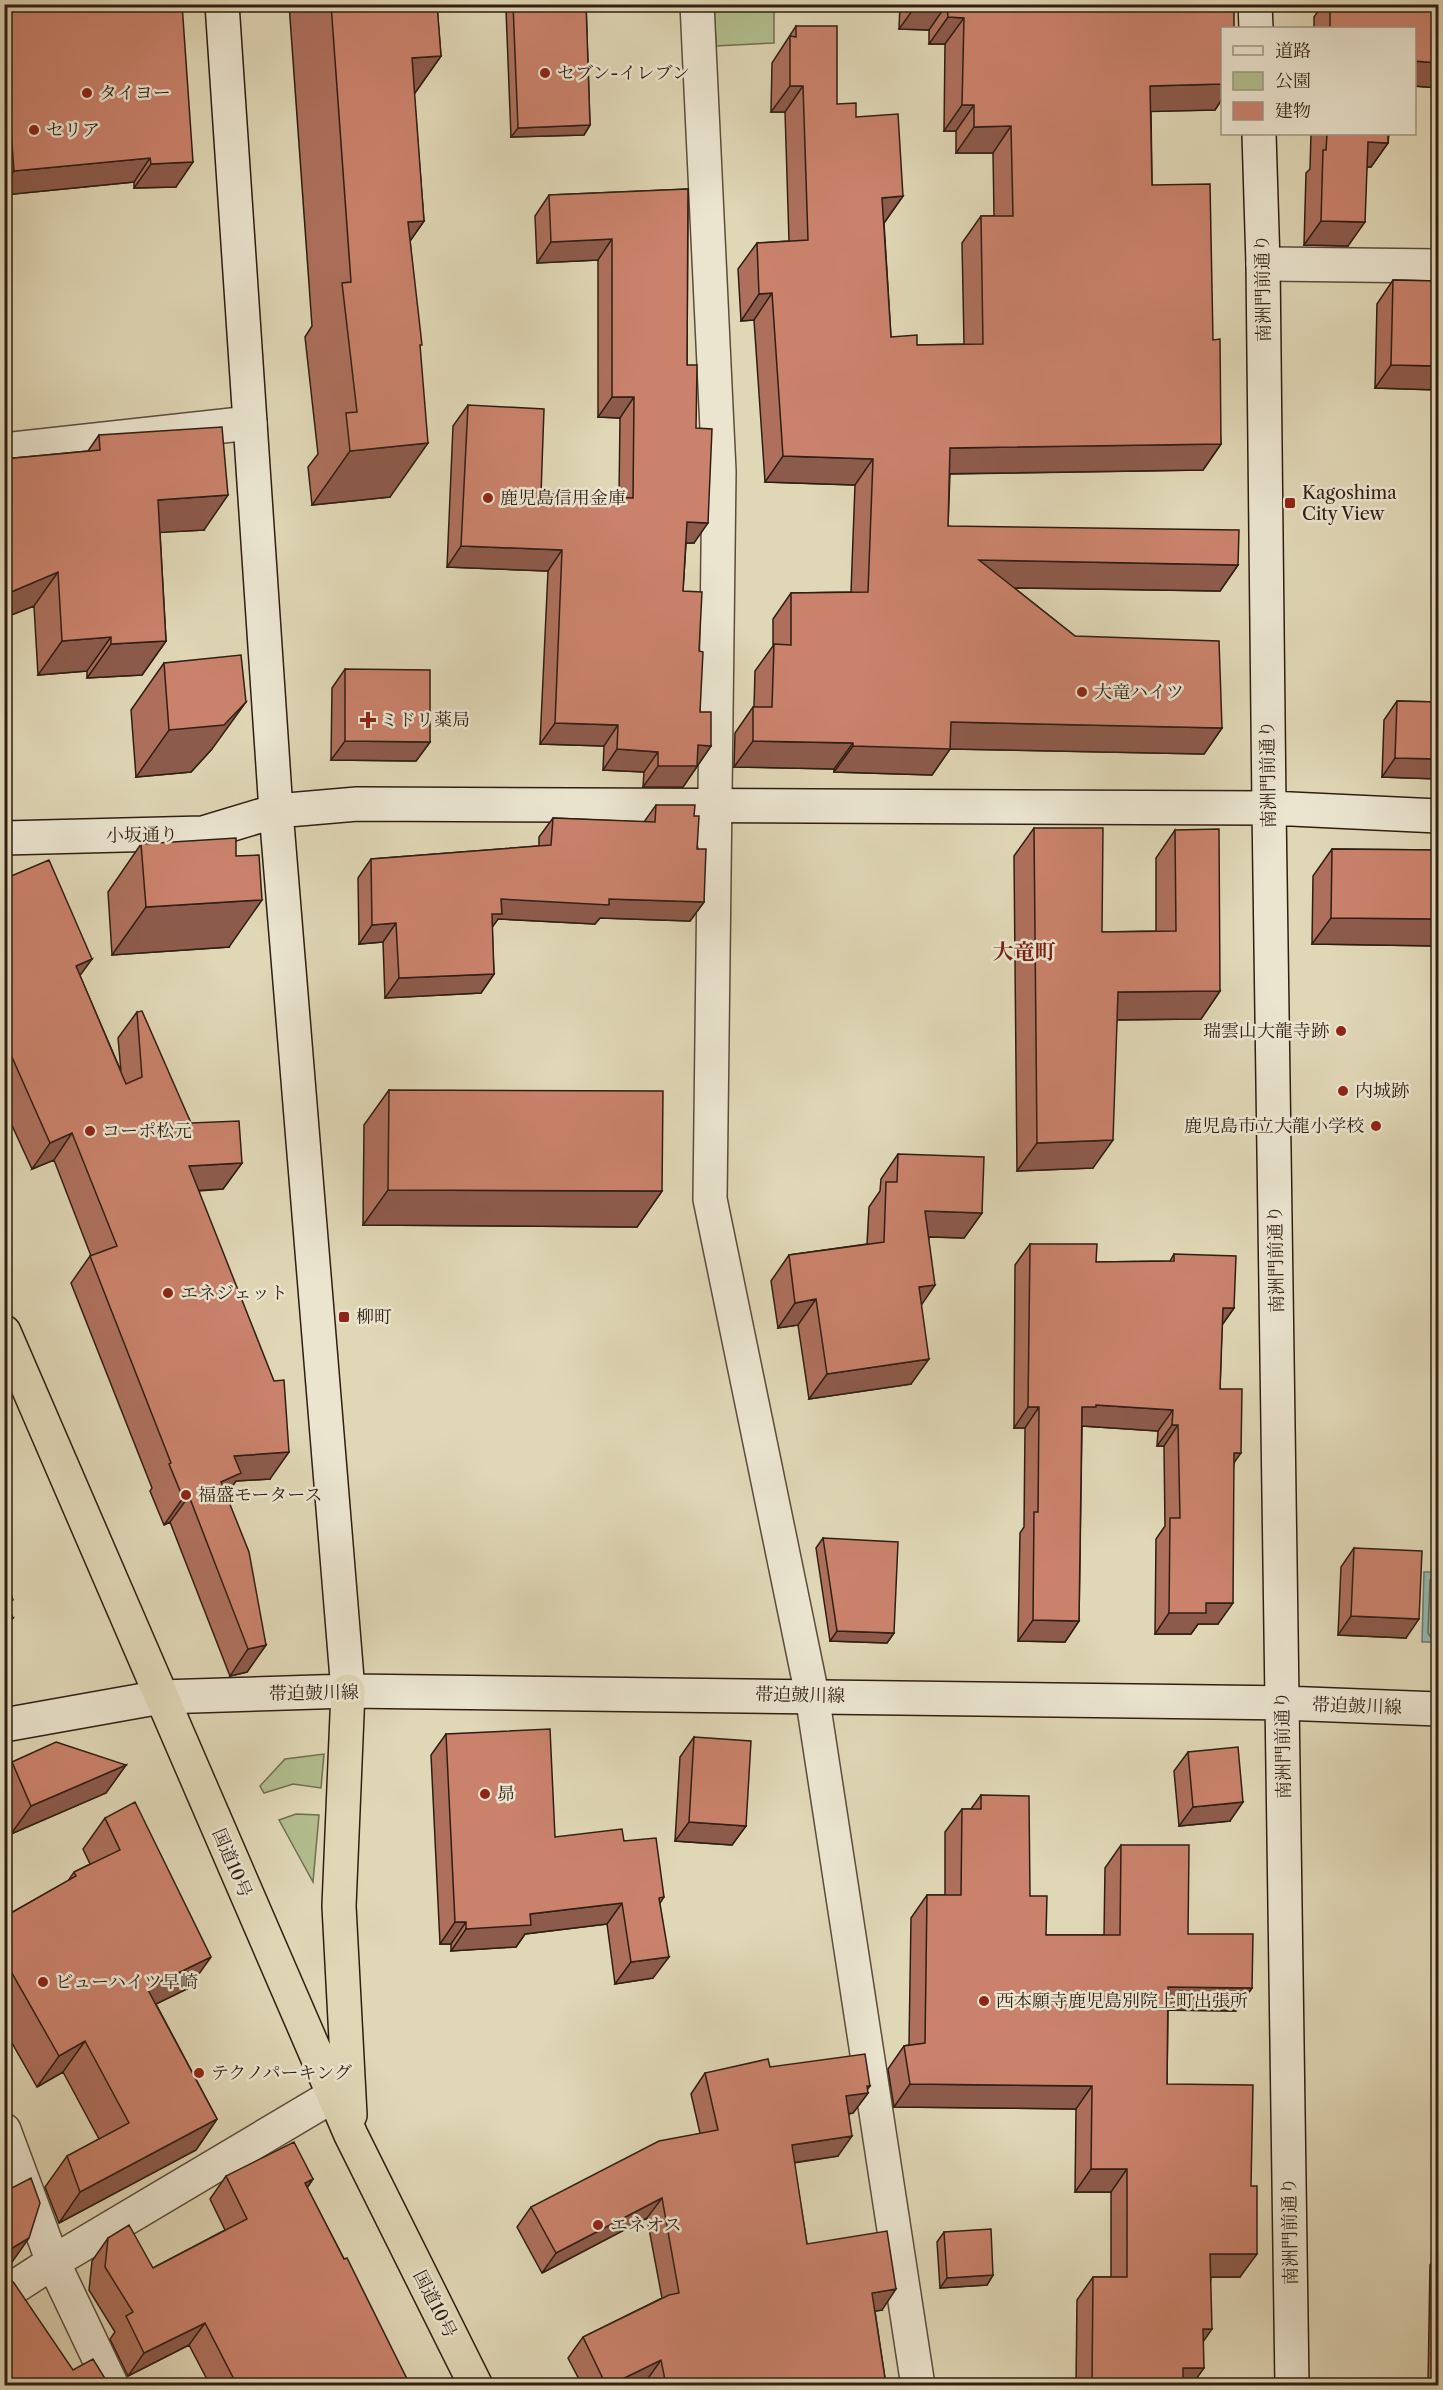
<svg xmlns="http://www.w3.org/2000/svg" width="1443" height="2390" font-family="'Libre Caslon Text','Noto Serif JP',serif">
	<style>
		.green { fill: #b2be8e; stroke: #716e50; stroke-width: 1.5 }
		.water { fill: #94b9af; stroke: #6c7b71; stroke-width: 1.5 }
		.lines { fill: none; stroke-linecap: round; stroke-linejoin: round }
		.shore { stroke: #626c61; stroke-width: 1.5 }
		.street-casing { stroke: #5c4c3c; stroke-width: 36 }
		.secondary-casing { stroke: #301e13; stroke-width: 36 }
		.highway-casing { stroke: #301e13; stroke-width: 36 }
		.street { stroke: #ebe5d0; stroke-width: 33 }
		.secondary { stroke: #ebe5d0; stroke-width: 33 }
		.highway { stroke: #e0d7b6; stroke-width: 33 }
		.wall { fill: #ae705d; stroke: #301e13; stroke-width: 1.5 }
		.shaded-wall { fill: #8d5b4c; stroke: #301e13; stroke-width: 1.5 }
		.building { fill: #ca826c; stroke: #301e13; stroke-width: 1.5 }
		.poi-dot { fill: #8f2418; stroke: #ebe5d0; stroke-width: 2 }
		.labels { text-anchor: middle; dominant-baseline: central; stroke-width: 5; stroke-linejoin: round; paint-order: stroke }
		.poi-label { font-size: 18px; fill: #301e13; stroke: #ebe5d0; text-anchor: start }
		.street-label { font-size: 18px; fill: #301e13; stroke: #ebe5d0 }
		.quarter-label { font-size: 21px; font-weight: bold; fill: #7a1f14; stroke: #ebe5d0 }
	</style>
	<rect width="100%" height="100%" fill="#e0d7b6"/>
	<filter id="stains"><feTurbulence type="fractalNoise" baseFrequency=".00333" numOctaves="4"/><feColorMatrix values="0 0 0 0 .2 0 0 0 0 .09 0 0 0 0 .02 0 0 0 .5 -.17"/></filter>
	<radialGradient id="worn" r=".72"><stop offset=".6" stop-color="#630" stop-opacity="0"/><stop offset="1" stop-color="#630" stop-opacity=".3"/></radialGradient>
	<path class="green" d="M714,5h60v38l-58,3z
		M324,1754l-3,34 -28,-4 -29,9 -4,-7 25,-27z
		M296,1814l23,1 -6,67 -34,-62z"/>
	<path class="water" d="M1424,1572h14v70h-16z"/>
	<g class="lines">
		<path class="shore" d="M1438,1578l-8,2 -2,53 2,3h8"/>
		<g class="street-casing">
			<path id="street" d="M697,4l22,467 -9,728 102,496 106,691
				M1263,264l175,2
				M4,450l246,-27
				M4,2130l49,132 59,124
				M4,2294l49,-32 281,-167"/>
		</g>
		<g class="secondary-casing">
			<path id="secondary" d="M222,4l54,807 72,880
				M1255,4l1,24
				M1259,134l4,130 6,544 23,1578
				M4,838l199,-5 73,-22 81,-7 912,4 169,8
				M4,1725l157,-28 187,-6 934,12 156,6"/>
		</g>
		<g class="highway-casing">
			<path id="highway" d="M4,1332l347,803 125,251
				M348,1691l-9,215 11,209"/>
		</g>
		<use href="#street" class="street"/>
		<use href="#secondary" class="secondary"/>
		<use href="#highway" class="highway"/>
	</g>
	<path class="wall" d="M4,4h178l-6,183 -42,1v-6l-130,13z
		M289,4h149l-1,3 4,49 -27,38 10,127 -14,20 10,107 -30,149 -78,8 -4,-38 10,-13 -13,-117 7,-11z
		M510,4h76l4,121 -6,10 -73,2 -5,-127z
		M900,4h330l-8,24v71l-7,11 -64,1 1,74 61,155 8,104 -18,26 -253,4 -2,52 290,39 -18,26 -206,-3 61,48 147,92 -18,26 -254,-5 -18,26 -98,-3v-3l-100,-2 1,-34 18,-26h1l1,-36 18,-25v-27l18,-26 60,-1 4,-107 -90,-3 -11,-162 -13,1 -3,-52 19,-26 32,-2 -4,-129h-14l1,-49 24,-37 41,78 19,13 47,79 -19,27 7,114 26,8 47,-1 -2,-101 19,-27h13l-1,-63h-37v-22h-12l1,-87h-16v-14l-30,-1z
		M1323,4h115v84l-24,-2v-58h-100v-11z
		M1311,134h78l-1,9 -17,24h-4l-19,79 -44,-1 2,-72 4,-4z
		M688,189l-1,176 7,178h-8l-3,48 16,60 1,61 11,34 -28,41h-40l1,-15 -41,-2 1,-24 -64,-2 8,-173 -101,-4 6,-141 15,-21 73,89 78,3 1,-79 -22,-1v-157l-61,3 -2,-47 14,-21z
		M1393,280l45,1v109l-63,-2 2,-84z
		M99,435l105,95 -44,2 6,109 -24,34 -55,3v-7l-49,4 -4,-69 -30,12v-159l84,-8z
		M164,663l48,86 -21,23 -55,5 -5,-67z
		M345,669l85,73 -14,19 -85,-1 1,-72z
		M1397,701l41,1v77l-56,-2 2,-57z
		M656,805l38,11 10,86 -14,19 -90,-3 -5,6 -97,-5 -6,8 2,47 -13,19 -96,5 -2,-56 -24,2 -1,-66 13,-19 168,-13v-9l14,-19 91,4z
		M1034,828l68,104 54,-1v-73l19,-28 45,161 -19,28 -84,1 -24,148 -76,3 -3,-315z
		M141,844l88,103 -117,8 -4,-63z
		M1332,849l106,1v96l-126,-2 1,-68z
		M4,879l76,97 41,95 -3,-33 19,-26 54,111 51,40 -19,26 -24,2 71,288 -34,2 -10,14 40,150 -19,27 -17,4 -60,-154 -6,3 -14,-34 2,-3 -81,-205 19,-27h1l-37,-96 -22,9 -28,-61z
		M389,1090l273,101 -25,36 -274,-2 1,-100z
		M898,1154l84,59 -18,25 -35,-1 -8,67 -10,80 -102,15 -11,-74 -20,3 -7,-47 18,-26 78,-11 2,-37 11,-16 1,-12z
		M1030,1244l66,18 74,-1 4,-7 60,54 -12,17 -2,64 14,74 -16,161h-20l-7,10h-36l1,-95 9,-13 -1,-80h-7l1,-15 -76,-5 -3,195 -14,21 -47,-1 2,-108 4,-6 1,-99h-11l1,-163z
		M823,1538l71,95 -7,10 -57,-2 -14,-93z
		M1354,1548l52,90 -68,-3 3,-68z
		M446,1734l109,103 69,4 40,56 -4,6 -7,75 -38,6 -8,-60 -82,10 -9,13 -65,4v-7h-11l-9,-189z
		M694,1737l52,89 -14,19 -57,-4 5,-84z
		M1188,1752l42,69 -51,5 -5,-55z
		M12,1762l114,3 -20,28 -95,41 -7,-16v-46z
		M981,1795l49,101 16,39h58l1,-67 16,-23 67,89 64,54 -16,23 -68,-1 -1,74 73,193h-29l-8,65 -11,43h-116l1,-85 16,-23h18v-85h-36l1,-83 -182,-2 -6,-38 16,-23 5,-1 2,-127 16,-23h18v-63l17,-23h9z
		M105,1818l84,170 -33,16 61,115 -21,31 -137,73 -14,-36 22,-31 32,-17 -36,-67 -26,15 -33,-58v-112l64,-36 6,-9 16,-8 -7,-15z
		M770,2067l97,24 1,2 -15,20 -4,1 -11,42 -44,7 13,81 75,66 -7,1 11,74h-238l-1,-5 -10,5h-55l-14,-27 15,-21 79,-39 -15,-80 -105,55 -25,-46 14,-20 169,-74 -9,-39 14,-21z
		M226,2176l87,3 -6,9 103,197h-200l-21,-40 -61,31 -18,-37 5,-7 -26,-42 3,-29 16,-23 45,30 72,-38 -15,-31z
		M944,2232l49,43 -6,10 -47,3 -3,-46z
		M1438,2253v132h-10l2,-120z"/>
	<path class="shaded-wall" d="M917,4h30l-18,26 -30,-1z
		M948,17l16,1 -19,26h-16z
		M441,56l-38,54 9,-52z
		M1414,61l24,2v25l-24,-2z
		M1222,84v15l-7,11 -83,2 18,-26z
		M790,86h13l-18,26h-14z
		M962,105h12l-18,26h-12z
		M590,125l-6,10 -73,2 7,-9z
		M1011,126l-18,27h-37l18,-26z
		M1368,142l20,1 -17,24 -20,-1z
		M150,158l-16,24 -130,13v-9l10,-15z
		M193,162l-17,25 -42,1 17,-24z
		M903,196l-19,27 -20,2 18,-27z
		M424,221l-38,54 22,-53z
		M1321,221l44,1 -17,24 -44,-1z
		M612,239l-14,21 -61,3 14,-21z
		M772,293l-18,27 -13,1 18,-27z
		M1391,365l47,1v24l-63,-2z
		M612,397h22l-14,21 -22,-1z
		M428,443l-38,54 -78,8 38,-54z
		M1221,444l-18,26 -271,4 18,-26z
		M783,456l90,3 -18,26 -90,-3z
		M228,495l-24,35 -70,4 24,-34z
		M687,522l21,1 -14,20h-22z
		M461,546l101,4 -14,21 -101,-4z
		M979,560l259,5 -18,26 -260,-4z
		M58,572l-24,34 -30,12v-23z
		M111,637l-24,34 -49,4 24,-34z
		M166,641l-24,34 -55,3 24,-34z
		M246,702l-34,47 -21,23 -55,5 33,-47z
		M951,722l271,6 -18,26 -254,-5 -18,26 -98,-3 19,-26z
		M555,723l63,2 -14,21 -64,-2z
		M345,741l85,1 -14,19 -85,-1z
		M753,741l100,2 -19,26 -100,-2z
		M698,745l13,1 -28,41h-40l15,-21z
		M617,749l41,3 -14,20 -41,-2z
		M1395,758l43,1v20l-56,-2z
		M501,899h108l95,3 -14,19 -90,-3 -5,6 -97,-5 -10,14 -10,1z
		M262,900l-33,47 -117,8 34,-48z
		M1331,918l107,1v27l-126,-2z
		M396,923l-13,19 -24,2 13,-19z
		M92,959l-19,26 3,-19z
		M494,974l-13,19 -96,5 14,-20z
		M1220,991l-19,28 -103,1 20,-28z
		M72,1133l-18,27 -22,9 18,-26z
		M1113,1140l-20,28 -76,3 20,-28z
		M242,1163l-19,26 -52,3 18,-26z
		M388,1190l274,1 -25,36 -274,-2z
		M925,1211l57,2 -18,25 -57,-2z
		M935,1285l-17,25 1,-23z
		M816,1299l-18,26 -20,3 17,-25z
		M1223,1308h11l-15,21z
		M929,1359l-18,25 -102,15 18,-25z
		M1096,1405l77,5 -15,21 -76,-5 -1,2 1,-21z
		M1028,1407h11l-14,21h-11z
		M1172,1425h6l-14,21h-7z
		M289,1452l-19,27 -34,2 -14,19 -19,9 31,-53z
		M1234,1453h7l-15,21z
		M189,1496l-19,26 -6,3 19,-27z
		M11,1537l-7,9v-6z
		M1206,1603h27l-15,21h-20l-7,10h-36l14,-21z
		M1351,1616l68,3 -13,19 -68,-3z
		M13,1618l-9,12v-9z
		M1033,1620l46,1 -14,21 -47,-1z
		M837,1631l57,2 -7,10 -57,-2z
		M266,1645l-19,27 -17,4 18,-27z
		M126,1765l-20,28 -95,41 20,-28z
		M1243,1802l-13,19 -51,5 14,-19z
		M689,1822l57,4 -14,19 -57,-4z
		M622,1903l-15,21 -82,10 -9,13 -65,4 15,-22 64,-15z
		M455,1922h11l-15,22h-11z
		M211,1957l-22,31 -64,31 22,-31z
		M669,1957l-16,21 -38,6 16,-22z
		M1168,1987l84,1 -16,23 -84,-1z
		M85,2041l-22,31 -26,15 22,-31z
		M910,2084l182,2 -16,23 -182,-2z
		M867,2086h3l-5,7h3l-15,20 -21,3 14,-20z
		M217,2119l-21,31 -137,73 21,-31z
		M852,2136l-14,20 -61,9 15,-20z
		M1091,2169h36l-16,23h-36z
		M313,2179l-16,23 8,-19z
		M662,2198l-15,20 -105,55 14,-20z
		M29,2238l-19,27 -6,4v-16z
		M1210,2254h47l-17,23h-46z
		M993,2275l-6,10 -47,3 7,-10z
		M896,2289l-14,21 -24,4 14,-21z
		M205,2323l-16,22 -61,31 16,-23z
		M1203,2329h9l-16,23z
		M661,2360l-14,20 -10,5h-27z
		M1183,2368h21l-12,17h-22z"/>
	<path class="building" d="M4,4h178l11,158 -42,2 -1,-6 -136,13 -6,-81h-4z
		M331,4h106l4,52 -29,2 12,163 -16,1 14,123h-2l8,98 -78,8 -4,-38 11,-1 -15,-129 9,-1z
		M513,4h73l4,121 -72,3z
		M947,4h283v5h4v19h-12v56l-72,2 2,99 58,-1 3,156 7,-1 1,105 -271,4 -2,78 291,4 -1,35 -259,-5 96,76 144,5 3,87 -271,-6 -1,27 -97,-3v-3l-100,-2v-34h19l2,-63 17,1v-52l77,-1 5,-133 -90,-3 -11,-163 -13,1 -2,-51 51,-3 -5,-154h-13v-50l6,1v-11h41v78l19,-1v14l42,-3 5,82 -21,2 9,139 26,-2v10l66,-1 -2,-128h32l-2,-90 -37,1v-22h-12l2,-87 -16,-1z
		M1330,4h108v59l-24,-2v-33h-84z
		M1327,134h61v9l-20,-1 -3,80 -44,-1 2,-71h3z
		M688,189l-1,176h10l-1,63 16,1 -4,94 -21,-1 -4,69 19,1 -3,59 4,1 -3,60h11v34l-13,-1 -1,21h-39v-14l-41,-3 1,-24 -63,-2 7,-173 -101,-4 7,-141 76,4 -3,85 92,4 1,-101h-22v-158l-61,3 -2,-47z
		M1393,280l45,1v85l-47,-1z
		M222,427l6,68 -70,5 8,141 -55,3v-7l-49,4 -4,-69 -54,23v-136l96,-9 -1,-15z
		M241,655l5,47 -22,23 -55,5 -5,-67z
		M345,669l85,1v72l-85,-1z
		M1397,701l41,1v57l-43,-1z
		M656,805h39l-1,11h5l-2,33h9l-2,53 -95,-3v6l-108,-6 1,15h-10l2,60 -95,4 -3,-55 -24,2 -1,-66 180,-14 2,-27 102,4z
		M1034,828h69l-1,104 74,-1 -1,-101 44,-1 1,162 -102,1 -5,148 -76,3z
		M236,838v18l23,-1 3,45 -116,7 -5,-63z
		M1332,849l106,1v69l-107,-1z
		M49,860l43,99 -16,7 50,118 16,-7 -5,-65 5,-1 49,112 48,-2 3,42 -53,3 85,215 10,-1 5,72 -55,4 7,17 -20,9 28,70 17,93 -18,4 -59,-153 -6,2 -14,-34 2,-1 -81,-207 27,-10 -45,-113 -22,10 -46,-104v-160z
		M389,1090l274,1 -1,100 -274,-1z
		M898,1154l86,3 -2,56 -57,-2 10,74 -16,2 10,72 -102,15 -11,-75 -21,4 -6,-48 95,-13 2,-60h11z
		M1030,1244h67l-1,18 78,-1v-7l62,2 -2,52h-11l-3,81h22l-1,64h-7l-1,150h-27v10h-37l1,-95h10l-2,-93h-6l1,-15 -77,-5v2h-14l-3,214 -46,-1 1,-108h4l1,-105h-11z
		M4,1521l7,16 -7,3z
		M823,1538l75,4 -4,91 -57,-2z
		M1354,1548l68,3 -3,68 -68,-3z
		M4,1576l9,24 -6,3 6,15 -9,3z
		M550,1729l5,108 67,-8 2,12 32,-3 8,59 -5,1 10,59 -38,5 -9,-59 -92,11 1,11 -65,4v-7h-11l-9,-188z
		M694,1737l57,4 -5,85 -57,-4z
		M56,1742l70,23 -95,41 -19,-44z
		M1238,1747l5,55 -50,5 -5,-55z
		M981,1795l48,1 1,100h17l-1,39h74l1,-90h68l-1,89h65l-1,54 -84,-1 -1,97 86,1 -2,101h6v68h-47l2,75h-9l1,39h-21v17h-91l1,-108h34v-108h-36l1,-83 -182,-2 -6,-38 21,-3 2,-148h34l1,-86h19z
		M135,1802l76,155 -64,31 70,131 -137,73 -13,-36 62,-33 -44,-82 -26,15 -55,-97v-42l72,-41 -2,-4 46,-22 -15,-32z
		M865,2054l5,32h-3l1,7 -22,3 6,40 -60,9 15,99 80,-13 9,58 -24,4 14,92h-220l-5,-25 -51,25h-4l-23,-48 86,-42 10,-2 -17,-95 -106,55 -25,-46 128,-66 59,-11 -13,-57 63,-14 2,8z
		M294,2142l19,37 -8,4 39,76 3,-1 63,127h-173l-32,-62 -61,30 -18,-37 7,-4 -28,-45 3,-29 21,-13 24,43 94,-49 -21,-43z
		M31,2178l9,25 -11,35 -25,15v-70l4,7z
		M991,2229l2,46 -46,3 -3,-46z
		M4,2271l4,6 6,6 59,87 20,-11 16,26h-105z"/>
	<g class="poi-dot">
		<circle cx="545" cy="73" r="6"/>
		<circle cx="87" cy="93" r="6"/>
		<circle cx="34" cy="130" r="6"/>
		<circle cx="488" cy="498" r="6"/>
		<rect x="1284" y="497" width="12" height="12" rx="3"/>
		<circle cx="1082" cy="692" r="6"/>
		<path d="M365 711h6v6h6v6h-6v6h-6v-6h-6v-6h6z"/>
		<circle cx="1341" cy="1031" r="6"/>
		<circle cx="1343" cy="1091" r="6"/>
		<circle cx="1376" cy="1126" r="6"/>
		<circle cx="90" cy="1131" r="6"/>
		<circle cx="168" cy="1293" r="6"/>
		<rect x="338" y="1311" width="12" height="12" rx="3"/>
		<circle cx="186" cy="1495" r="6"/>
		<circle cx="485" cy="1794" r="6"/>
		<circle cx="43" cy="1982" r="6"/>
		<circle cx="984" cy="2001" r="6"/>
		<circle cx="199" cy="2073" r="6"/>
		<circle cx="598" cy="2225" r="6"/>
	</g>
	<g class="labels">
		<g class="poi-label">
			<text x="557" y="73">セブン-イレブン</text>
			<text x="99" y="93">タイヨー</text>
			<text x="46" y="130">セリア</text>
			<text x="1302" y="493">Kagoshima<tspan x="1302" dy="21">City View</tspan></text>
			<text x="500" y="498">鹿児島信用金庫</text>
			<text x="1094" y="692">大竜ハイツ</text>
			<text x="380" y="720">ミドリ薬局</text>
			<text x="1329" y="1031" text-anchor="end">瑞雲山大龍寺跡</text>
			<text x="1355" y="1091">内城跡</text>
			<text x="1364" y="1126" text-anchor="end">鹿児島市立大龍小学校</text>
			<text x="102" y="1131">コーポ松元</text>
			<text x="180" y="1293">エネジェット</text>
			<text x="356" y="1317">柳町</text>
			<text x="198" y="1495">福盛モータース</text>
			<text x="497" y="1794">昴</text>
			<text x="55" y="1982">ビューハイツ早崎</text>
			<text x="996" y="2001">西本願寺鹿児島別院上町出張所</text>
			<text x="211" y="2073">テクノパーキング</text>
			<text x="610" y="2225">エネオス</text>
		</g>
		<g class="street-label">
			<text transform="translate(1263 288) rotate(-91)">南洲門前通り</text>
			<text transform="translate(1268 774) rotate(-91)">南洲門前通り</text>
			<text transform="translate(142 835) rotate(-1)">小坂通り</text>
			<text transform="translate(1276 1259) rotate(-91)">南洲門前通り</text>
			<text transform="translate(314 1693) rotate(-1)">帯迫皷川線</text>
			<text transform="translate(800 1695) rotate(1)">帯迫皷川線</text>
			<text transform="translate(1357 1706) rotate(2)">帯迫皷川線</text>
			<text transform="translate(1283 1745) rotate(-91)">南洲門前通り</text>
			<text transform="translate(232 1863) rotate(67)">国道10号</text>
			<text transform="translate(1290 2231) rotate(-91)">南洲門前通り</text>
			<text transform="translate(435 2304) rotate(63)">国道10号</text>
		</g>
		<g class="quarter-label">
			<text x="1024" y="951">大竜町</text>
		</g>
	</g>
	<rect width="1443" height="2390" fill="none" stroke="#e0d7b6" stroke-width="24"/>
	<rect x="6" y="6" width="1431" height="2378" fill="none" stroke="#301e13" stroke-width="3"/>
	<rect x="12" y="12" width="1419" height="2366" fill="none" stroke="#301e13" stroke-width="1.5"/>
	<rect x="1221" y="27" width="195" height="108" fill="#ebe5d0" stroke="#a09584" stroke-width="1.5"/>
	<rect x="1233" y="46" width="30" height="9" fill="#ebe5d0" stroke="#a09584" stroke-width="1.5"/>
	<text x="1275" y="57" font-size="18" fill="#301e13">道路</text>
	<rect x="1233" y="72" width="30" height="18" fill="#b2be8e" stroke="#a09584" stroke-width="1.5"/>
	<text x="1275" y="87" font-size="18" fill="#301e13">公園</text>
	<rect x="1233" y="102" width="30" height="18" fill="#ca826c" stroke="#a09584" stroke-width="1.5"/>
	<text x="1275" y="117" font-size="18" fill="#301e13">建物</text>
	<rect width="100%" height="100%" filter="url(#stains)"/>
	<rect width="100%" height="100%" fill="url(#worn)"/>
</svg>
